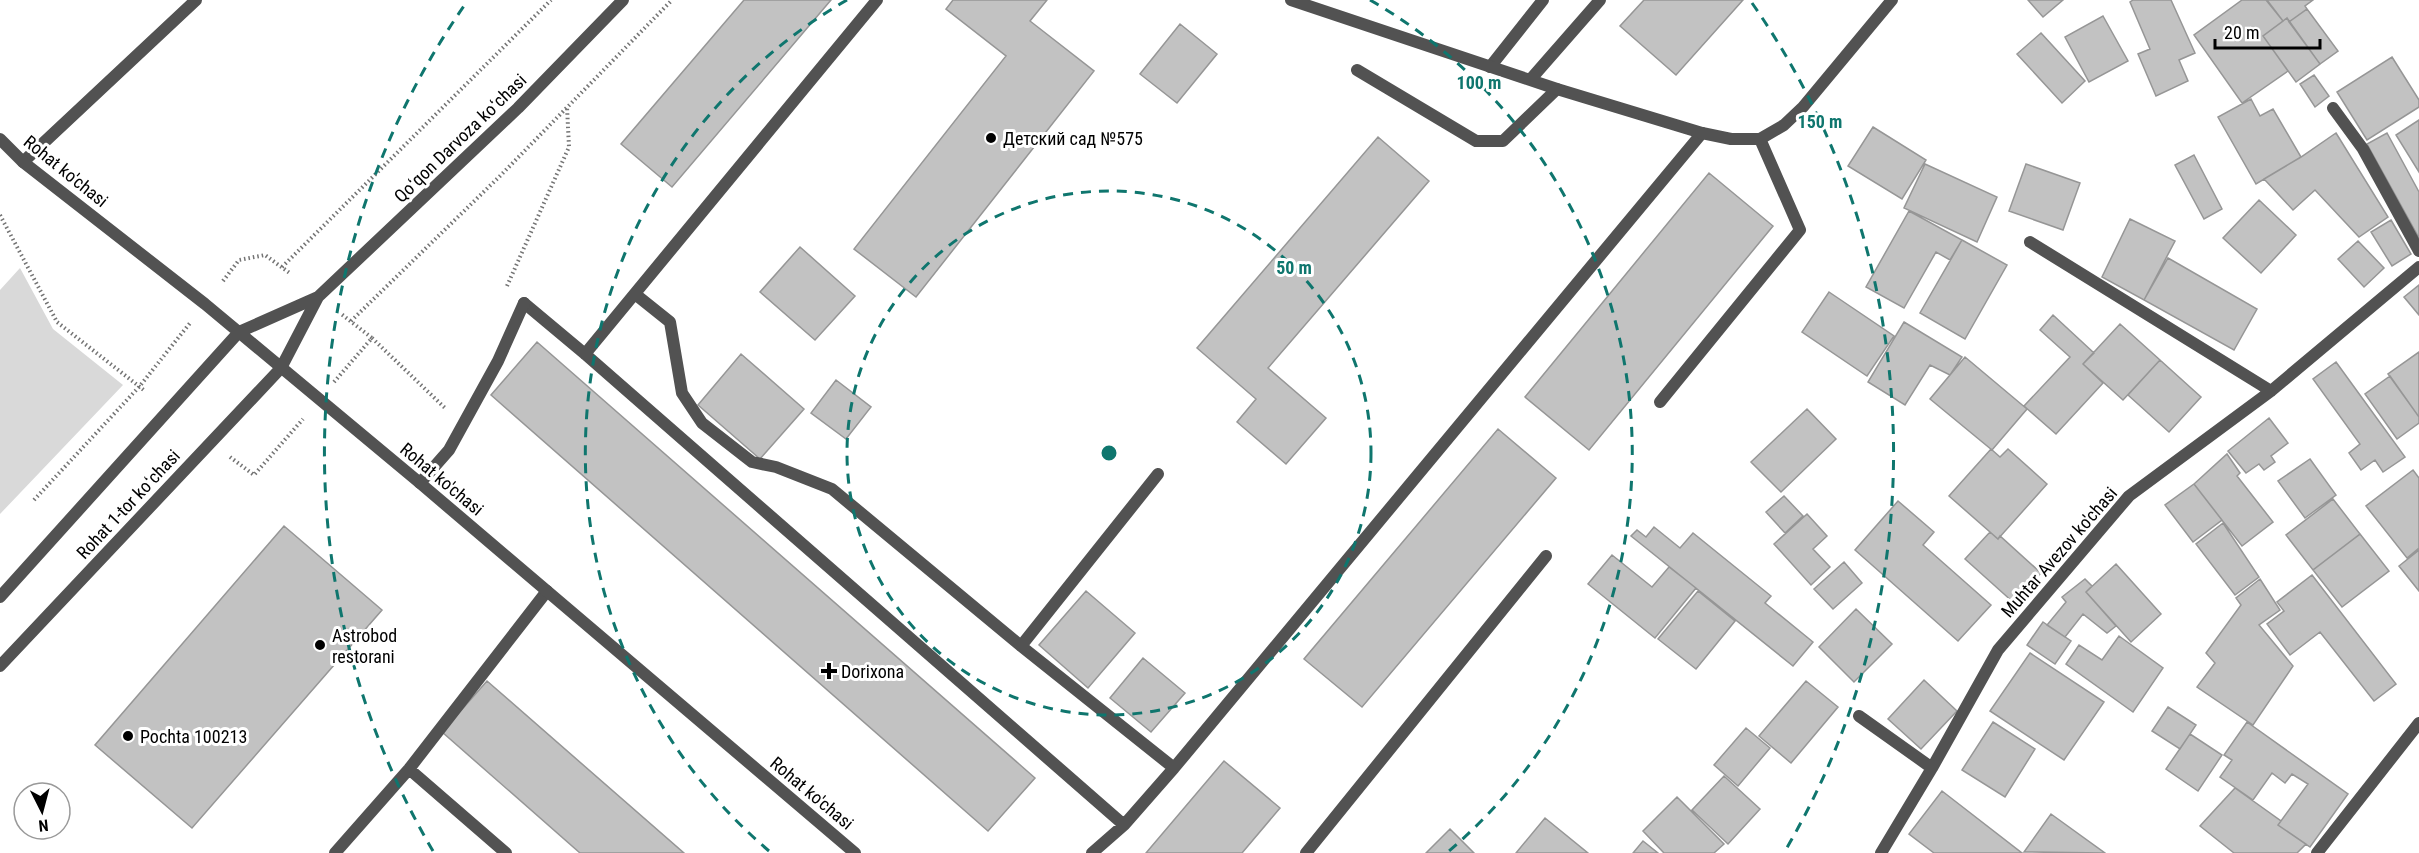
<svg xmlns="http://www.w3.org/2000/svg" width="2419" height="853" font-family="'Roboto Condensed',sans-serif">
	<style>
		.green { fill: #d9d9d9 }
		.building { fill: #c2c2c2; stroke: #969696; stroke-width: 1.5 }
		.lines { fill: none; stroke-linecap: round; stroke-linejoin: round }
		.path { stroke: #747474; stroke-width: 4; stroke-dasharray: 1.5 3; stroke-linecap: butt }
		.service { stroke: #525252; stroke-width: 12 }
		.minor { stroke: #525252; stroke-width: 12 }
		.tertiary { stroke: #525252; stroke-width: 12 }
		.ring { fill: none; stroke: #0f766e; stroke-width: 3; stroke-dasharray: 10 8 }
		.poi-dot { fill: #000; stroke: #fff; stroke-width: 2 }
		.labels { text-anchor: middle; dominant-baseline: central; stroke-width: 6; stroke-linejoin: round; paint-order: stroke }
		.street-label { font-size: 18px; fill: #000; stroke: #fff }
		.poi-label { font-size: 18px; fill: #000; stroke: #fff; text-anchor: start }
		.centre { fill: #0f766e; stroke: #fff; stroke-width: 3 }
		.ring-label { font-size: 18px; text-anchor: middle; font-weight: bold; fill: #0f766e; stroke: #fff; stroke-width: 6; stroke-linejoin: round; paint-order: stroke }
	</style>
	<rect width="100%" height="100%" fill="#fff"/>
	<path class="green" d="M20,268l33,61 70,56 -123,129v-224z"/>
	<path class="building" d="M744,0h87l-159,187 -51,-43z
		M953,0h94l-17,21 64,50 -178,226 -62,-48 152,-193 -60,-47z
		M1644,0h99l-67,75 -56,-49z
		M2028,0h35l-20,17z
		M2133,0h38l24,53 -16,7 9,21 -32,15 -18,-42 12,-5 -20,-47z
		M2242,0h24l17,21 -20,15 25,35 -46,32 -48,-68z
		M2267,0h46l-8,6 2,3 -18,13 -2,-4 -4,3z
		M2307,9l31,42 -18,13 -31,-42z
		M2103,16l25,45 -39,21 -24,-45z
		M2287,18l33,46 -24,18 -33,-46z
		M1180,24l37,30 -40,49 -37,-29z
		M2041,33l44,48 -23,22 -45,-49z
		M2392,57l27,43v7l-52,33 -30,-48z
		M2314,75l15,21 -14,11 -15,-23z
		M2251,99l9,17 13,-7 28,48 -45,27 -38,-67z
		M2419,120v52l-23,-37z
		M1873,127l53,33 -24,39 -54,-33z
		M2336,133l52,84 -29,20 -44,-47 -22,20 -29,-31 37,-22z
		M2387,133l32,59v46l-52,-94z
		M1378,137l51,44 -161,187 58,50 -40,46 -49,-42 19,-23 -59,-51z
		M2194,155l28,54 -18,10 -29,-54z
		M1925,164l72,33 -20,45 -73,-34z
		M2026,164l54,19 -17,47 -54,-19z
		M1709,173l64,53 -184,224 -64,-53z
		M2259,200l37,35 -35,38 -38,-35z
		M1909,211l53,29 -12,20 -14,-8 -32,56 -38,-21z
		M2130,219l45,22 -31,59 -42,-23z
		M2391,220l20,34 -19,12 -21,-34z
		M1962,240l45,25 -42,74 -45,-26z
		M2358,241l26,27 -20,19 -26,-28z
		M800,247l55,49 -40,44 -55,-48z
		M2168,258l89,51 -23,41 -90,-50z
		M2419,285v30l-15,-18z
		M1829,292l65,44 -27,40 -65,-44z
		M2053,315l41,38 -11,11 20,19 -47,51 -32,-28 46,-49 -30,-27z
		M1904,322l58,35 -12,18 -20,-10 -25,40 -37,-23z
		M2120,324l40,36 -37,40 -40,-36z
		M537,342l498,436 -47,53 -497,-436z
		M2419,352v65l-31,-43z
		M741,354l63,55 -44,50 -62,-54z
		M1965,357l62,52 -35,41 -62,-51z
		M2160,360l41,37 -32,35 -41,-37z
		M2336,362l69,95 -22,15 -8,-12 -14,10 -12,-17 11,-9 -47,-65z
		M2390,376l29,41v6l-22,16 -32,-45z
		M836,380l35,27 -25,32 -35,-26z
		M1807,409l29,30 -55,53 -30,-30z
		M2269,418l19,25 -17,13 4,6 -11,8 -5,-6 -13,9 -18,-22z
		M1498,429l58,49 -194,229 -58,-48z
		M1991,449l9,8 8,-8 39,35 -49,55 -49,-43z
		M2227,454l13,19 -3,3 36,46 -31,24 -48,-62z
		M2310,459l26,36 -31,23 -27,-37z
		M2413,470l6,8v70l-12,10 -41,-52z
		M2194,484l28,36 -29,22 -28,-37z
		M1784,496l19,20 -18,17 -19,-21z
		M2333,499l27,35 -47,36 -27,-35z
		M1898,501l36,31 -11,13 68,60 -33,36 -103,-91z
		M1807,514l20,22 -14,13 17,18 -19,18 -37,-41z
		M2223,523l36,54 -24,18 -39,-51z
		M284,526l98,84 -190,218 -97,-83z
		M1654,527l26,21 13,-15 78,63 -6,7 48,39 -20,24 -162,-130 6,-6 9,7z
		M1990,532l8,7 2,-3 41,37 -27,30 -49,-44z
		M2360,534l29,37 -47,36 -29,-37z
		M2419,550v41l-20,-25z
		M1612,555l40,32 17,-20 27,21 -41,50 -67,-54z
		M1844,562l18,21 -29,26 -19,-20z
		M2116,564l45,50 -30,28 -45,-50z
		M2312,575l84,109 -22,17 -54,-69 -30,23 -23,-31 17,-13 -7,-9z
		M2085,579l7,7 -6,6 30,34 -9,7 -24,-19 -18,23 -18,-12 19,-23 -4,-5z
		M2260,579l20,31 -21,15 34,41 -40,59 -56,-38 18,-24 -9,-10 35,-48 -5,-7z
		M1086,591l49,42 -47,55 -49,-43z
		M1698,591l37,30 -39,48 -38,-30z
		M1856,609l36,35 -38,38 -35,-35z
		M2043,622l28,19 -16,23 -28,-19z
		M2119,636l44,32 -30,44 -67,-48 13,-19 23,15z
		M2030,653l74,49 -40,58 -74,-49z
		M1143,658l42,35 -34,39 -41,-34z
		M1924,680l33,31 -36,38 -33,-30z
		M487,681l197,172h-104l-138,-121z
		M1806,681l32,26 -47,56 -32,-27z
		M2168,707l28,18 -16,24 -28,-18z
		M1993,722l42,27 -30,48 -43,-27z
		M2247,722l101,72 -38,53 -32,-22 30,-41 -16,-10 -7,9 -13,-10 -19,27 -33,-23 12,-17 -8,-5z
		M1746,728l24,20 -32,38 -24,-21z
		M2190,734l32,21 -24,36 -32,-22z
		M1224,761l56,47 -38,45h-96z
		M1724,776l36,33 -32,35 -36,-34z
		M2235,788l46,33 -3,4 28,19 -9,9h-63l-34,-27z
		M1942,791l80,62h-88l-25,-19z
		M1677,797l47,47 -10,9h-50l-21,-22z
		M2051,814l54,39 -81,-1z
		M1545,818l43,35h-72z
		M1450,829l24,24h-48z
		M1643,841l15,12h-25z"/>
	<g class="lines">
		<path class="path" d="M0,215l57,107 88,69
			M282,267l269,-267
			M223,281l16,-21 26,-5 26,19
			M507,286l62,-139 -2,-40
			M351,321l149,-145 172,-176
			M372,338l73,70
			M334,382l38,-44 -32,-25
			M230,457l24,18 49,-56
			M34,500l105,-113 51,-64"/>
		<path class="service" d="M1490,67l53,-67
			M1357,70l119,71h27l54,-52
			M2333,108l30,41 56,102
			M23,162l173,-162
			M635,294l35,28 12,71 20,30 50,39 24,5 56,22 189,157 153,122
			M524,303l61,51 539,471
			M585,354l292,-354
			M1660,402l140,-172 -40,-91
			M1021,646l137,-172
			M409,769l97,84
			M335,853l74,-84 138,-178
			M1092,853l32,-28 50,-57 528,-635
			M1306,853l240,-297"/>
		<path class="minor" d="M1291,0l266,89 145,44 29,6h29l24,-14 19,-18 89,-107
			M1530,80l70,-80
			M2030,242l241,149
			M420,483l29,-33 49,-89 26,-58
			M1859,716l73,52
			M1881,853l51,-85 66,-118 131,-154 142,-105 148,-124
			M2317,853l102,-130"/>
		<path class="tertiary" d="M0,139l23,23 182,142 215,179 435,370
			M0,597l239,-265 79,-35 200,-189 105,-108
			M0,666l281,-298 37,-71"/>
	</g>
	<g class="ring">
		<circle cx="1109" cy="453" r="262"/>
		<path d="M769 851A523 523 0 0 1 847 0M1370 0A523 523 0 0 1 1449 851"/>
		<path d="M433 851A785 785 0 0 1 466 3M1752 3A785 785 0 0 1 1785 851"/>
	</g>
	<g class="poi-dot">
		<circle cx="991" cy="138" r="6"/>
		<circle cx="320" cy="645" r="6"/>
		<path d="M826 662h6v6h6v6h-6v6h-6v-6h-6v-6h6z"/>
		<circle cx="128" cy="736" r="6"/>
	</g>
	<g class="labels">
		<g class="street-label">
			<text transform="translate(460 138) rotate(-44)">Qoʻqon Darvoza koʻchasi</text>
			<text transform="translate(66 171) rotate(39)">Rohat ko'chasi</text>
			<text transform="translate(442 479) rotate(40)">Rohat ko'chasi</text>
			<text transform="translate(128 504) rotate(-47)">Rohat 1-tor koʻchasi</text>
			<text transform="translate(2059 552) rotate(-49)">Muhtar Avezov ko'chasi</text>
			<text transform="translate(812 793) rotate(40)">Rohat ko'chasi</text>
		</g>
		<g class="poi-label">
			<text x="1003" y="138">Детский сад №575</text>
			<text x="332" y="635">Astrobod<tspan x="332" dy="21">restorani</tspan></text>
			<text x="841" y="671">Dorixona</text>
			<text x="140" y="736">Pochta 100213</text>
		</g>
	</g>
	<circle cx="1109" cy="453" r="9" class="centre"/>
	<g class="ring-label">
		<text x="1479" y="89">100 m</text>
		<text x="1820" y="128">150 m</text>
		<text x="1294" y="274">50 m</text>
	</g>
	<g transform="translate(42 811) rotate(174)"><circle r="28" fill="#ffffff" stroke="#999999" stroke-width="1.5"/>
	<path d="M0-4.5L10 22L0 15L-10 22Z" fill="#000000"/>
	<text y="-9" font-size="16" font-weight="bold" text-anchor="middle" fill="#000000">N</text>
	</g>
	<path d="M2215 39v9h105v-9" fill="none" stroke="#000000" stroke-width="3"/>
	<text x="2224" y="39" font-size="18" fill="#000000" stroke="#ffffff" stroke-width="4.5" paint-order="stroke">20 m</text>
</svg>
